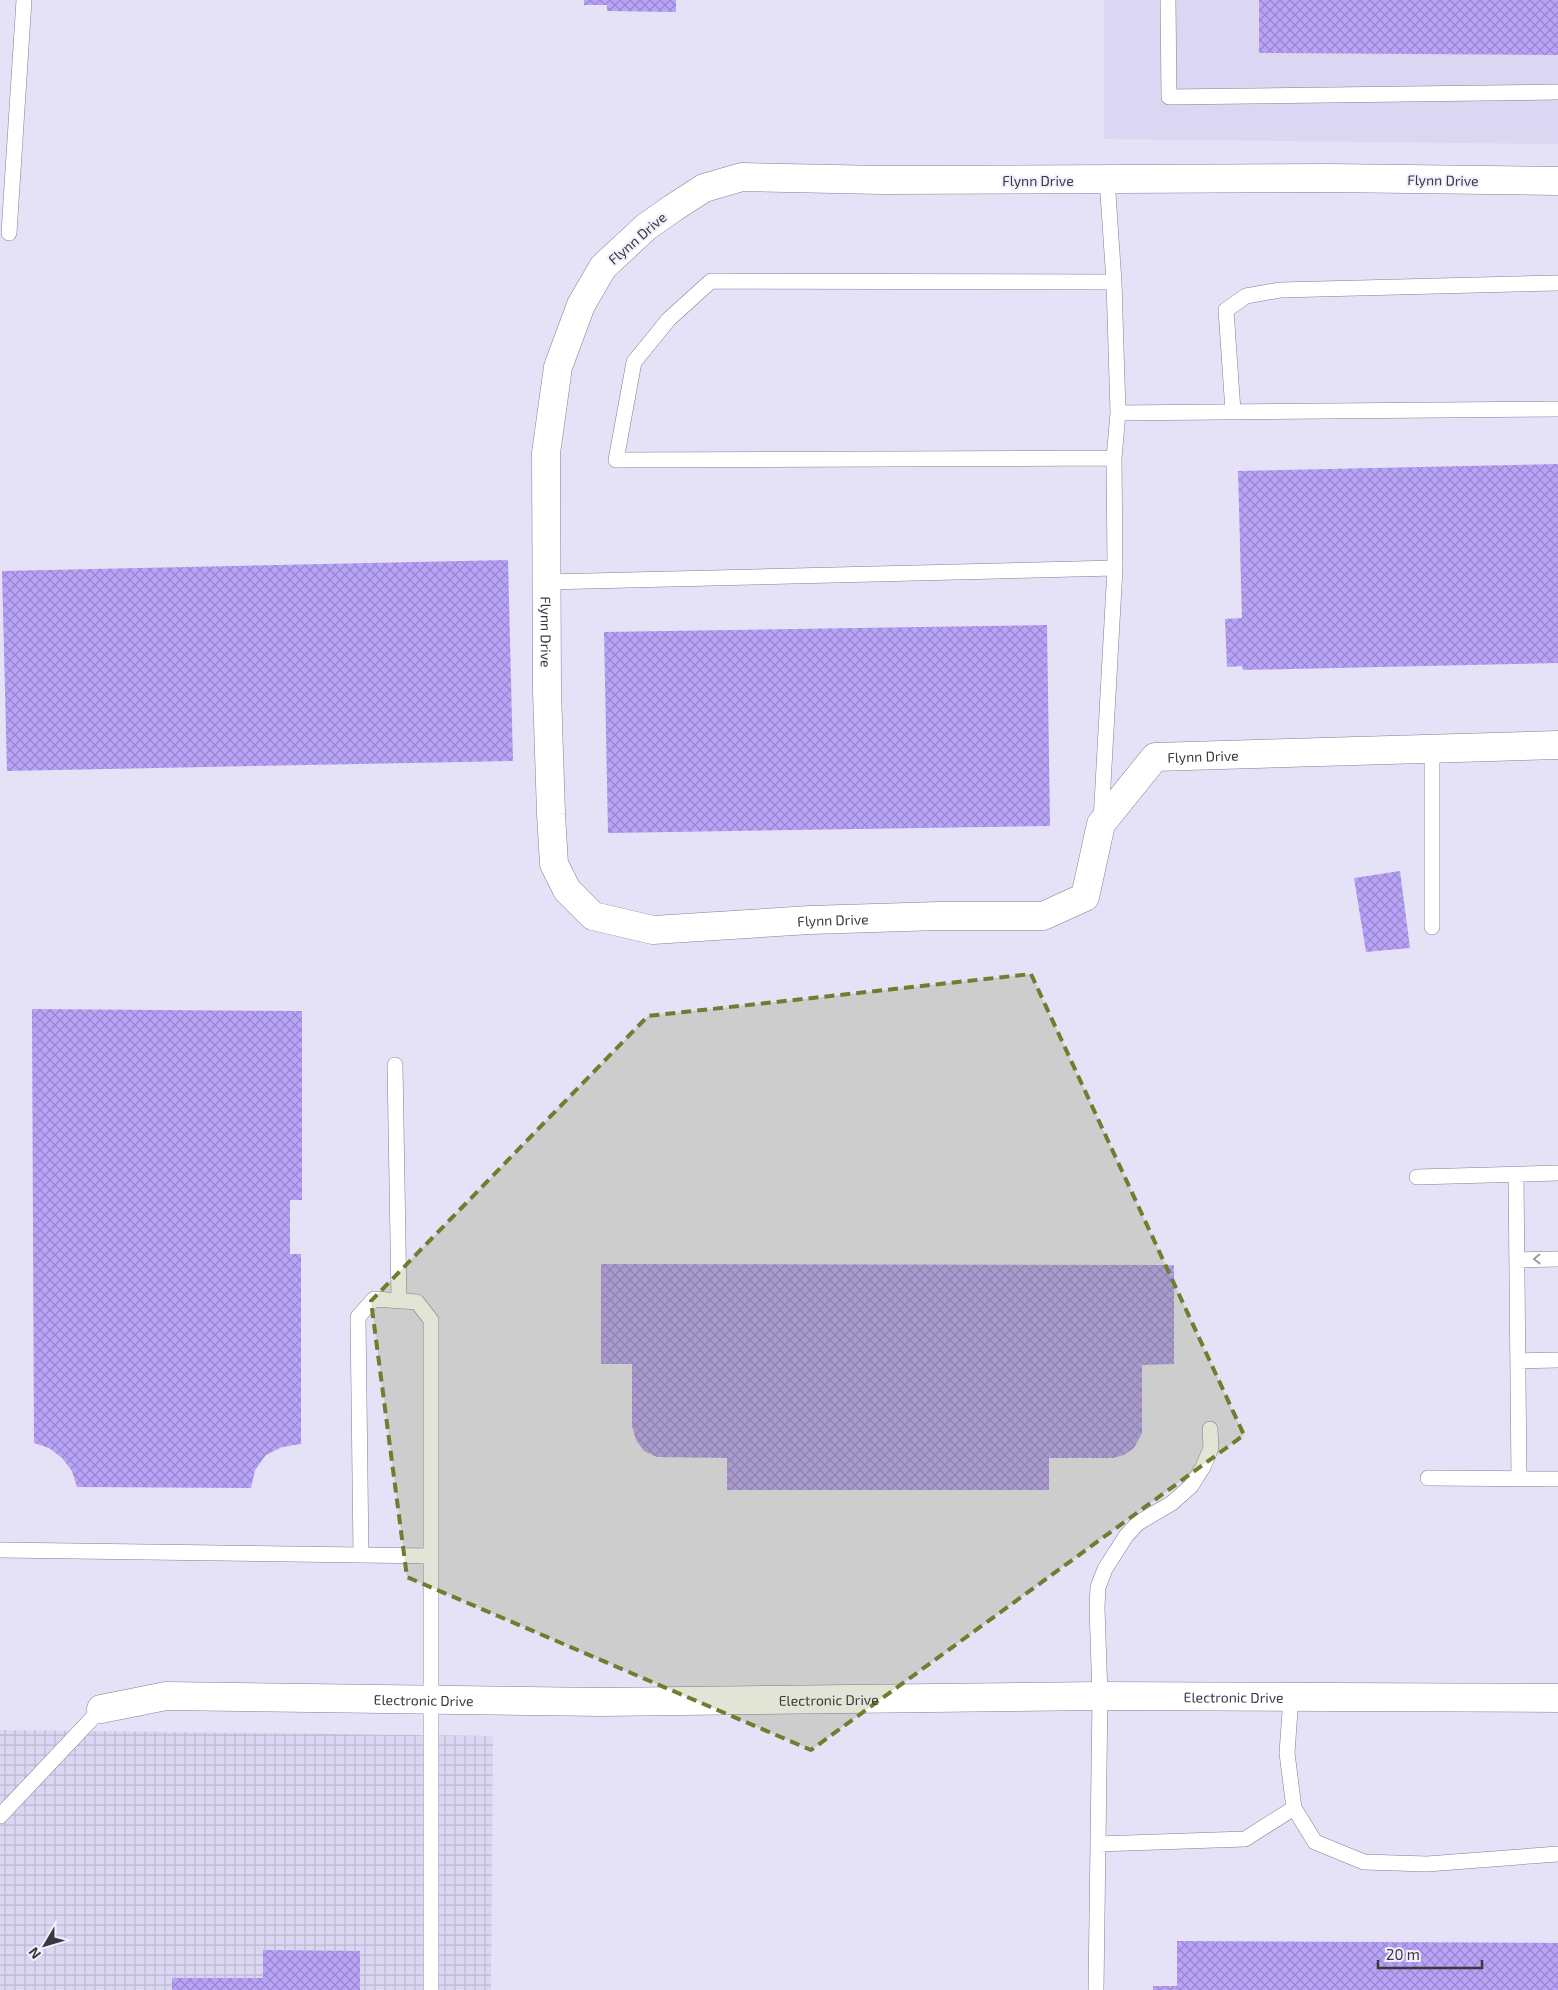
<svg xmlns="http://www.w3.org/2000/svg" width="1558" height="1990" font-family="'Exo 2',sans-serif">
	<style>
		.built { fill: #dbd6f2 }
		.industrial { fill: url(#industrial-grid) }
		.building { fill: url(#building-cross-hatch) }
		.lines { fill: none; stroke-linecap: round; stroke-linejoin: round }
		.service-casing { stroke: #837f93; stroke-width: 16 }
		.minor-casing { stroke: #837f93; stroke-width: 29 }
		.service { stroke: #fff; stroke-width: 15 }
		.minor { stroke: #fff; stroke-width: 28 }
		.oneway { stroke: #9c9ca0 }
		.marked { fill: #6d7f2f; fill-opacity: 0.2; stroke: #6d7f2f; stroke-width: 4; stroke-dasharray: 10 6; stroke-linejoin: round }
		.labels { text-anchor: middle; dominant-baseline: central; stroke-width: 4; stroke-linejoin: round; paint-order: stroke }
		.street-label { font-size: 14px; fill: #3a3941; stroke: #f2effc }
	</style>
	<defs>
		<pattern id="industrial-grid" width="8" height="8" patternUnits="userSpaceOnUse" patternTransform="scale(1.25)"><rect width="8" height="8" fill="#dbd6f2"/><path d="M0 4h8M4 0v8" fill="none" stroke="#bdb8d1"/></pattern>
		<pattern id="building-cross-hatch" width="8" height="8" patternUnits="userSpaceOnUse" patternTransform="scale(1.25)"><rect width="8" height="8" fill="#b8a3f9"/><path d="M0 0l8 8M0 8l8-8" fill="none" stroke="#9786cb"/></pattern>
	</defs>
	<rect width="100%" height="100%" fill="#e5e1f6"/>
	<path class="built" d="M1104,0h454v144l-454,-5z"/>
	<path class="industrial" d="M0,1730l493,6 -2,254h-491z"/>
	<path class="building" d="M584,0h92v12l-69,-1v-6h-23z
		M1259,0h299v55l-299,-2z
		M1558,464v199l-315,7 -1,-4 -15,1 -2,-48 17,-1 -4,-147z
		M508,560l5,201 -506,10 -5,-200z
		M1047,625l3,201 -442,7 -4,-201z
		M1400,871l10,77 -44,4 -12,-74z
		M32,1009l270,2v189h-12v54h11v190l-19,3 -16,8 -11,15 -4,18 -174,-1 -5,-16 -10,-13 -13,-10 -15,-5z
		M601,1264l573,1v99l-32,1v68l-8,15 -10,7 -11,3h-64v32h-322v-32l-70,-1 -13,-6 -8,-11 -4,-14v-62h-31z
		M1177,1941l381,2v47h-405v-4h24z
		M263,1950l97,1v39h-188v-12h91z"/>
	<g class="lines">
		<g class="service-casing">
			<path id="service" d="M1168,0l1,97 389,-5
				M1107,179l7,103 4,131 440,-4
				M9,233l15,-233
				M1233,411l-7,-101 20,-14 34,-6 278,-7
				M1114,458l-498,2 18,-98 35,-43 42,-38 403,1
				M547,582l568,-14
				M1101,821l14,-253 -1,-110 4,-45
				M1432,927v-178
				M395,1065l4,235
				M1516,1174l3,305
				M1417,1177l141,-4
				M1517,1260l41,-1
				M1519,1361l39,-1
				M1428,1478l130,1
				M0,1550l431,6v434
				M361,1555l-3,-238 16,-18 43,3 14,18v236
				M1291,1697l-4,56 7,55 21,34 49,20 63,2 131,-10
				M0,1816l101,-107
				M1098,1844l147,-5 49,-31
				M1096,1990l4,-294 -3,-88 1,-21 7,-18 21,-33 12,-13 34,-20 19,-17 12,-19 8,-19 -1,-19"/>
		</g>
		<g class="minor-casing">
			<g id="minor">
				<path id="s1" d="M1558,181l-229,-3 -447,2 -140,-3 -38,11 -31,20 -27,19 -43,40 -22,38 -23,62 -12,86 1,238 4,123 3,50 13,26 26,26 60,14 157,-10 129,-4h104l42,-19 16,-73 54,-67 403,-12"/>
				<path id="s2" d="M101,1709l65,-13 436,6 498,-6 458,2"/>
			</g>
		</g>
		<use href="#service" class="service"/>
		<use href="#minor" class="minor"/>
	</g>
	<defs><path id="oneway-chevron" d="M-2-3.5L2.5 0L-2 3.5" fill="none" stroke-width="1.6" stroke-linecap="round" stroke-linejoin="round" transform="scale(1.25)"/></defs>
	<use class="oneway" href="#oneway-chevron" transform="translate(1537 1259) rotate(179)"/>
	<path class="marked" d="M1031,974l213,461 -433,315 -404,-173 -36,-276 277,-285z"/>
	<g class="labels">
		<g class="street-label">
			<text x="1038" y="180">Flynn Drive</text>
			<text transform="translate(1443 180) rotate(1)">Flynn Drive</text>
			<text transform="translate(637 238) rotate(-41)">Flynn Drive</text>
			<text stroke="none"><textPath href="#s1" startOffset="1360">Flynn Drive</textPath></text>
			<text stroke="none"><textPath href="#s1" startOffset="2365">Flynn Drive</textPath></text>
			<text stroke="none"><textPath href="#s1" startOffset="1900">Flynn Drive</textPath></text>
			<text stroke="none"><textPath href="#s2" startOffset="1134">Electronic Drive</textPath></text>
			<text stroke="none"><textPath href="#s2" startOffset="324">Electronic Drive</textPath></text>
			<text stroke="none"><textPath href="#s2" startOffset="729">Electronic Drive</textPath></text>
		</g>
	</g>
	<g transform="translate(45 1945) rotate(232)" stroke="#f2effc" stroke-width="4" paint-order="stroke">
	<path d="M0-4L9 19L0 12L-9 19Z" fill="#3a3941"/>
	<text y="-8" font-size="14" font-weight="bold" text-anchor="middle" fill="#3a3941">N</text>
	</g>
	<path d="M1378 1960v8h104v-8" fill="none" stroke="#3a3941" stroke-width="2.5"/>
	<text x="1386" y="1960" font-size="15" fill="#3a3941" stroke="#f2effc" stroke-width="4" paint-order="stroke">20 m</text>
</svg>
